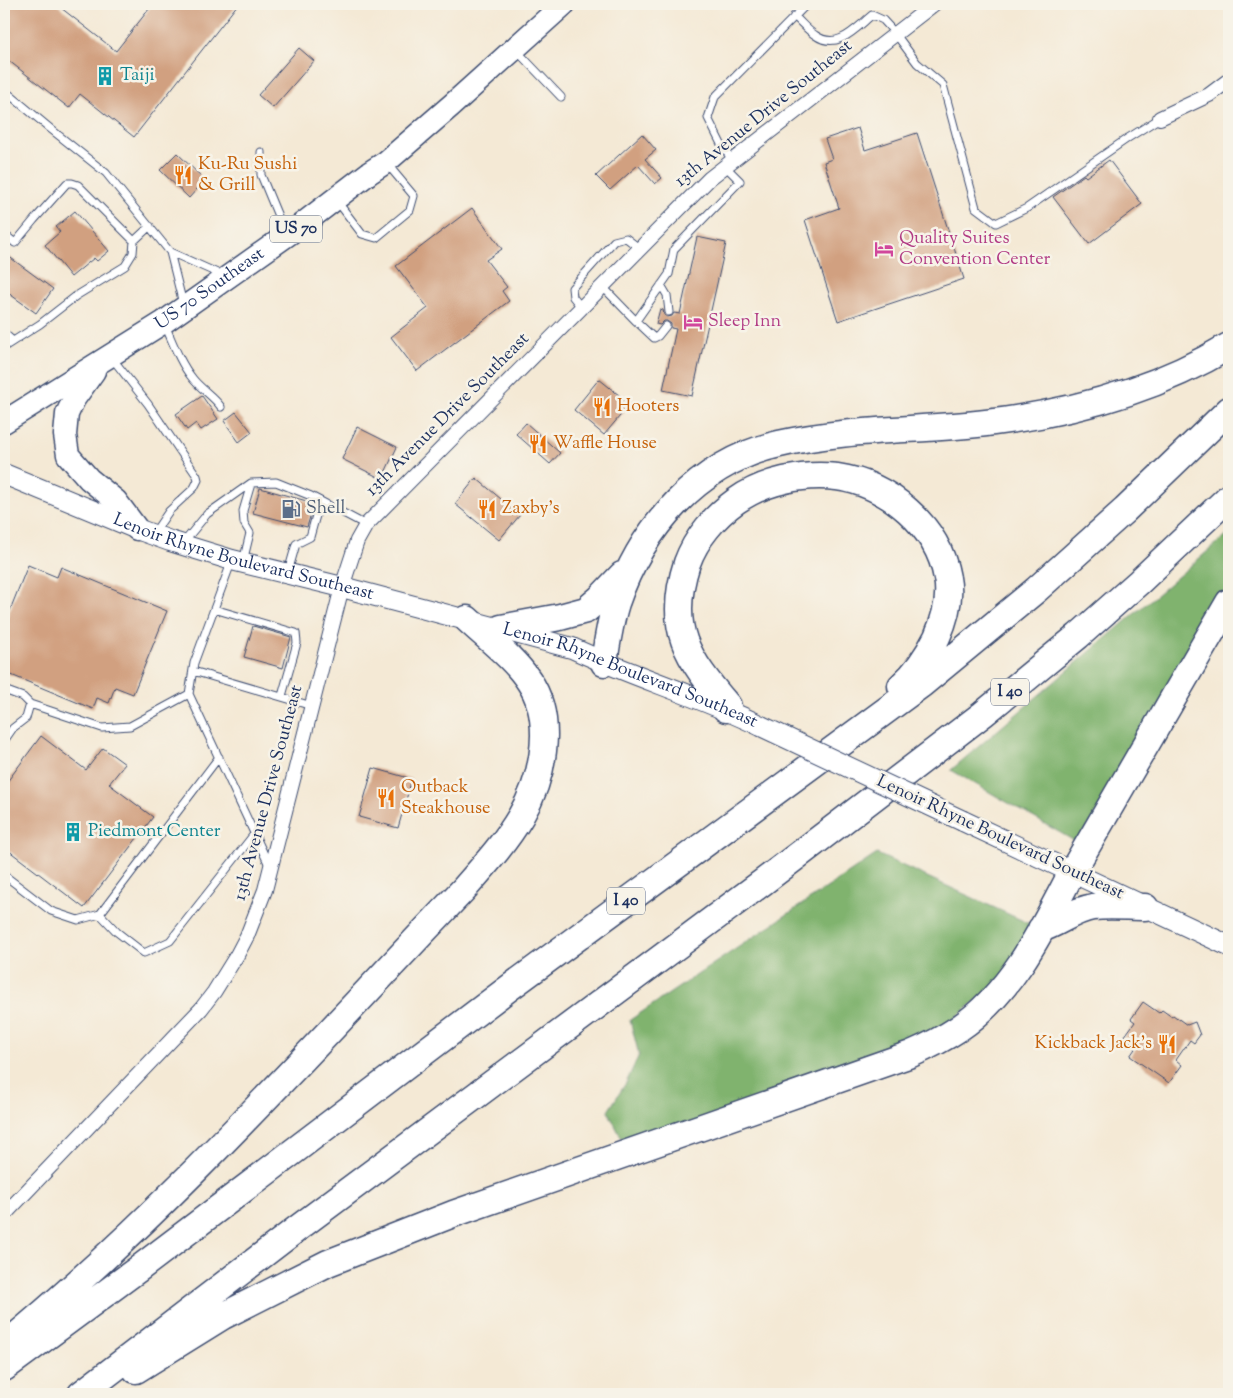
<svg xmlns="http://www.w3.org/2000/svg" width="1233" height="1398" font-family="'Sorts Mill Goudy',serif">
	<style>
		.forest { fill: #80b36e; stroke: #4e7166 }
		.building { fill: #d1a080 }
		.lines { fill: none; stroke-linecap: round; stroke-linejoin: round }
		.service-casing { stroke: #3c4b70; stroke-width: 9 }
		.minor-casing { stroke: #3c4b70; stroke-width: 16 }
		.secondary-casing { stroke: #3c4b70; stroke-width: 22 }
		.primary-casing { stroke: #3c4b70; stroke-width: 25 }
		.motorway-casing { stroke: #3c4b70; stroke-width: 29 }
		.service { stroke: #fff; stroke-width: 7 }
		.minor { stroke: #fff; stroke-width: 14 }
		.secondary { stroke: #fff; stroke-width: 20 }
		.primary { stroke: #fff; stroke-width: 22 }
		.motorway { stroke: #fff; stroke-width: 26 }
		.secondary-bridge-casing { stroke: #3c4b70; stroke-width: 22; stroke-linecap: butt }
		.secondary-bridge { stroke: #fff; stroke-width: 20 }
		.labels { text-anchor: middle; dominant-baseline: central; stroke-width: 5; stroke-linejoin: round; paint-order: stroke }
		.shield { fill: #f7f3e8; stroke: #5d6a87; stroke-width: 1 }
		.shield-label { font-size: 16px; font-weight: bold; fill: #1b2f5e }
		.culture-label { font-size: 18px; fill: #0d838f; stroke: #f7f3e8; text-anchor: start }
		.street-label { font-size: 18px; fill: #1b2f5e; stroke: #f7f3e8 }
		.food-label { font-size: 18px; fill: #c56008; stroke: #f7f3e8; text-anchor: start }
		.hotel-label { font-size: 18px; fill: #b23c85; stroke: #f7f3e8; text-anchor: start }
		.service-label { font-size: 18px; fill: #4e5e75; stroke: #f7f3e8; text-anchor: start }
	</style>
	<rect width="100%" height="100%" fill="#f7f3e8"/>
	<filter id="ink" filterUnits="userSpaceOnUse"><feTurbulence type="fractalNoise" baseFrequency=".02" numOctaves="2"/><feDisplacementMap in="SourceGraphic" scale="10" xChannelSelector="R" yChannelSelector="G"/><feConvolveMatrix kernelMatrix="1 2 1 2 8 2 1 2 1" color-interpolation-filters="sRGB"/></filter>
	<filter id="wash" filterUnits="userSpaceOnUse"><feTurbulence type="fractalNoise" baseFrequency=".0096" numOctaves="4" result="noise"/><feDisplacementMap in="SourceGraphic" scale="20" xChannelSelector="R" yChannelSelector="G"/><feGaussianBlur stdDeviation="1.12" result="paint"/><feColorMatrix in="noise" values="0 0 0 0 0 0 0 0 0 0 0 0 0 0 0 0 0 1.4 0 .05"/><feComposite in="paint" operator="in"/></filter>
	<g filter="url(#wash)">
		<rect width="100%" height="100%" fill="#f4e9d5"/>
		<path class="forest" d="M1229,533v69l-151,241 -127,-73z
			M877,854l164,75 -23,38 -107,87 -286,91 -17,-34 18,-28 13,-28 -9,-35z"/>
		<g id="blocks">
			<path class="building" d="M4,4h52l60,47 37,-47h85l-104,133 -54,-43 -11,14 -65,-51z
				M299,48l15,13 -41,47 -15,-13z
				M858,128l7,22 52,-17 47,146 -126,42 -33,-101 34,-12 -15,-46 8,-3 -7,-20z
				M642,134l14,16 -11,9 17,19 -7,6 -17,-19 -28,25 -14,-14z
				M177,153l28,27 -16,18 -29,-28z
				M1109,160l33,44 -53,40 -36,-47 31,-22 2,2z
				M472,208l30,41 -16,11 21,27 -5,4 7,10 -92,70 -26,-34 37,-29 -32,-42z
				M75,211l34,40 -12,10 -3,-3 -23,19 -26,-32 15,-13 -4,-5z
				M697,237l29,6 -34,153 -29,-6 13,-61 -5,-1v-4l-4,-3h-3l-4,4 -4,-1 4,-15 3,1 1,5 3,2 5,-1 2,-3 6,1z
				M4,253l49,36 -17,24 -32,-23z
				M599,379l31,25 -26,31 -30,-25z
				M202,396l16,23 -17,11 -5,-7 -9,7 -11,-16z
				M236,412l16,20 -13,10 -15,-21z
				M526,423l34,30 -10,11 -34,-30z
				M357,427l40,20 -15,32 -40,-20z
				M476,478l44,37 -21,25 -44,-36z
				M260,488l54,15 -7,24 -54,-14z
				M28,565l29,12 4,-10 106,44 -34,83 -18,-7 -6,16 -12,-5 -4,11 -89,-37v-47z
				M253,626l38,11 -8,31 -39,-11z
				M41,736l45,34 17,-22 22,16 -16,20 44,33 -69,91 -80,-61v-61z
				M373,768l39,11 -14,49 -39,-11z
				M1143,1002l16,11 3,-3 10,7 1,-2 14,10 8,-3 5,13 -6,8 -4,-3 -14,20 6,5 -13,18 -39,-27 7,-10 -13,-9 11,-15 -4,-3z"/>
		</g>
	</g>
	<g filter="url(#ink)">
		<use href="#blocks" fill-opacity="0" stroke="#3c4b70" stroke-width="1"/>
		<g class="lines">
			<g class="service-casing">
				<path id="service" d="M794,16c7,6 13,14 21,19 22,16 40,-6 57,-20l11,5 12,13 22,30 26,22 33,123 20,15 31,-15 101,-70 32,-20
					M517,51l44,46
					M4,90l48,40 54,43 64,79 13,52
					M261,152v23l24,58
					M732,160l-11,-16 -13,-26 7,-21 92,-93
					M337,201l25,33 14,4 34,-28 4,-14 -26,-31
					M4,234l11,9 19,-23 33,-37h5l6,2 56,56 16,-15
					M170,252l54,24
					M661,285l6,10 2,17
					M602,286l34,35 33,-47 5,-25 66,-68 -15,-15
					M581,307l-8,-10 -1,-9 42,-47 12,-3 13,10
					M636,321l18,17 4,-2 8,-10
					M165,325c8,18 15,38 28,54 8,10 20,17 28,28
					M4,333l9,8
					M4,347l36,-23 36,-28 49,-30 8,-13 1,-12
					M112,358l36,46 49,72 1,4 -4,8 -25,23 -15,22
					M184,542l23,-28 44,-31 25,-1 35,14 55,29
					M243,562l7,-29 -6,-10 -1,-12 8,-27
					M231,563l-37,100 -5,31 80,171
					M288,572l8,-28 14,-7 10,-36
					M214,609l82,24 1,10 -15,53
					M193,671l119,35
					M4,690l19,7 7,7 72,24 28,-2 59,-32
					M4,741l9,-13 13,-10 4,-14
					M4,875l47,36 27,9 22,-6 119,-157
					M100,914l17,18 27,21 26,-12 85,-108"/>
			</g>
			<g class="minor-casing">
				<path id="minor" d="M1160,118l49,-23 20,-15
					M4,1215l197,-206 13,-17 23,-37 10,-19 18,-46 77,-303 15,-46 9,-16 344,-347 224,-174"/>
			</g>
			<g class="secondary-casing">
				<g id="secondary">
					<path id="s1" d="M4,474l133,55 33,12 62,19 110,27 230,61c62,29 128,48 189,78"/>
					<path d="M963,821l266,125"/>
				</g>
			</g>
			<g class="primary-casing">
				<g id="primary">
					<path d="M94,371l-20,28 -7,15 -2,21 3,20 21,24 27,22 21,28"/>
					<path id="s2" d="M4,422l160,-100 136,-96 69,-53 17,-11 67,-58 111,-100"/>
				</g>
			</g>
			<g class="motorway-casing">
				<path id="motorway" d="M501,628l59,-11 26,-7 14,-12 22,-23
					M604,663c3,-21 6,-41 12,-60 26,-76 83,-141 163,-159 68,-16 139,-13 207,-21 85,-10 170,-33 243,-77
					M726,709l2,-3c-41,-48 -62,-78 -41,-143 9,-25 28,-47 49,-62 28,-20 67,-28 101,-24 51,7 101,49 110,101 4,20 -2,41 -10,59 -9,18 -21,36 -36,49
					M1041,929c18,-6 33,-19 52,-22 17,-2 35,0 52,0
					M4,1346c166,-137 310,-300 459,-456 41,-47 80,-88 81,-155 0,-19 -4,-38 -15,-54 -15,-23 -42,-43 -62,-62
					M4,1368l137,-101 368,-279 413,-304 114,-94 89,-80 104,-100
					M136,1370l87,-54 105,-53 125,-49 458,-160c16,-7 32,-15 47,-25 54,-36 85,-101 114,-157l157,-270
					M81,1394l217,-166 465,-346 220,-168 95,-78 61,-54 90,-85"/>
			</g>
			<use href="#service" class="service"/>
			<use href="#minor" class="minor"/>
			<use href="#secondary" class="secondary"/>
			<use href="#primary" class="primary"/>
			<use href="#motorway" class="motorway"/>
			<g class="secondary-bridge-casing">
				<path id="secondary-bridge" d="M761,726l202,95"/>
			</g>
			<use href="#secondary-bridge" class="secondary-bridge"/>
		</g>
	</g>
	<defs>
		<g id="building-bare" transform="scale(1.5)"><path d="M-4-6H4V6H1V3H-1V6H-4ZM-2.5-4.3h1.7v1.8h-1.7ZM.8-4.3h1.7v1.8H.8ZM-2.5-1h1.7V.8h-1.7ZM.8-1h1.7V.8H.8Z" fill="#0f9aa8" stroke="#f7f3e8" stroke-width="2.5" paint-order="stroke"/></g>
		<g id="restaurant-bare" transform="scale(1.5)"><path d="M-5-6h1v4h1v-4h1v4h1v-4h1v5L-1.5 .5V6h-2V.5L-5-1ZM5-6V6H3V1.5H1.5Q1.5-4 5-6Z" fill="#e8710a" stroke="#f7f3e8" stroke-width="2.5" paint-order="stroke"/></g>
		<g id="hotel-bare" transform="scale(1.5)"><path d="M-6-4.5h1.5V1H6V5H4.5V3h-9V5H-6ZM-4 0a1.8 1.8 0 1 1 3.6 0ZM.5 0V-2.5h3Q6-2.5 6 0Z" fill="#d1479c" stroke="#f7f3e8" stroke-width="2.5" paint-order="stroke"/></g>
		<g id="fuel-bare" transform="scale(1.5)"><path d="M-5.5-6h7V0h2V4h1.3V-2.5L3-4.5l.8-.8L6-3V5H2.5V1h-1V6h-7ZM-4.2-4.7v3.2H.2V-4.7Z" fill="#5c6f8a" stroke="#f7f3e8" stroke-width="2.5" paint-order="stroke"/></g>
	</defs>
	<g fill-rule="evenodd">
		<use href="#building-bare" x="105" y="76"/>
		<use href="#restaurant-bare" x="183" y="175"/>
		<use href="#hotel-bare" x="884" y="249"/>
		<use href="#hotel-bare" x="693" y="322"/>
		<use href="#restaurant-bare" x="602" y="407"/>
		<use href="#restaurant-bare" x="538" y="444"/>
		<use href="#fuel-bare" x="291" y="509"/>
		<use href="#restaurant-bare" x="487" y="509"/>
		<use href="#restaurant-bare" x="386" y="798"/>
		<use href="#building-bare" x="73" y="832"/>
		<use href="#restaurant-bare" x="1167" y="1044"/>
	</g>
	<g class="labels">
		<g class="shield">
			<rect x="270" y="215.5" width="52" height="27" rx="4"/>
			<rect x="991" y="678.5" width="38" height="27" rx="4"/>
			<rect x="607" y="887.5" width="38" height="27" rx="4"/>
		</g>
		<g class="shield-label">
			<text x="296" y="229">US 70</text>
			<text x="1010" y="692">I 40</text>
			<text x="626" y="901">I 40</text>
		</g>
		<g class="culture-label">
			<text x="120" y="76">Taiji</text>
			<text x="88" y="832">Piedmont Center</text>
		</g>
		<g class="street-label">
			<text transform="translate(764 114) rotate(-39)">13th Avenue Drive Southeast</text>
			<text stroke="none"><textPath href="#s2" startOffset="245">US 70 Southeast</textPath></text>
			<text transform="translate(448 415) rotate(-45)">13th Avenue Drive Southeast</text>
			<text stroke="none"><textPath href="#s1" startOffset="254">Lenoir Rhyne Boulevard Southeast</textPath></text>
			<text stroke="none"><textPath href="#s1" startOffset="659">Lenoir Rhyne Boulevard Southeast</textPath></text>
			<text transform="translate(269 793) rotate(-75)">13th Avenue Drive Southeast</text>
			<text transform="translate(1000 838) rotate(25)">Lenoir Rhyne Boulevard Southeast</text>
		</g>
		<g class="food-label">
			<text x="198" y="165">Ku-Ru Sushi<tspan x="198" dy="21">&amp; Grill</tspan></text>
			<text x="617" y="407">Hooters</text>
			<text x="553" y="444">Waffle House</text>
			<text x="502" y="509">Zaxby's</text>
			<text x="401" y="788">Outback<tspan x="401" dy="21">Steakhouse</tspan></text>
			<text x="1152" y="1044" text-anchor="end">Kickback Jack's</text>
		</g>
		<g class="hotel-label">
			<text x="899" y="239">Quality Suites<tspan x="899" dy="21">Convention Center</tspan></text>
			<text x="708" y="322">Sleep Inn</text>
		</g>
		<g class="service-label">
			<text x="306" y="509">Shell</text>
		</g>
	</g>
	<rect width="1233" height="1398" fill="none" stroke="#f7f3e8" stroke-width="20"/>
</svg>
